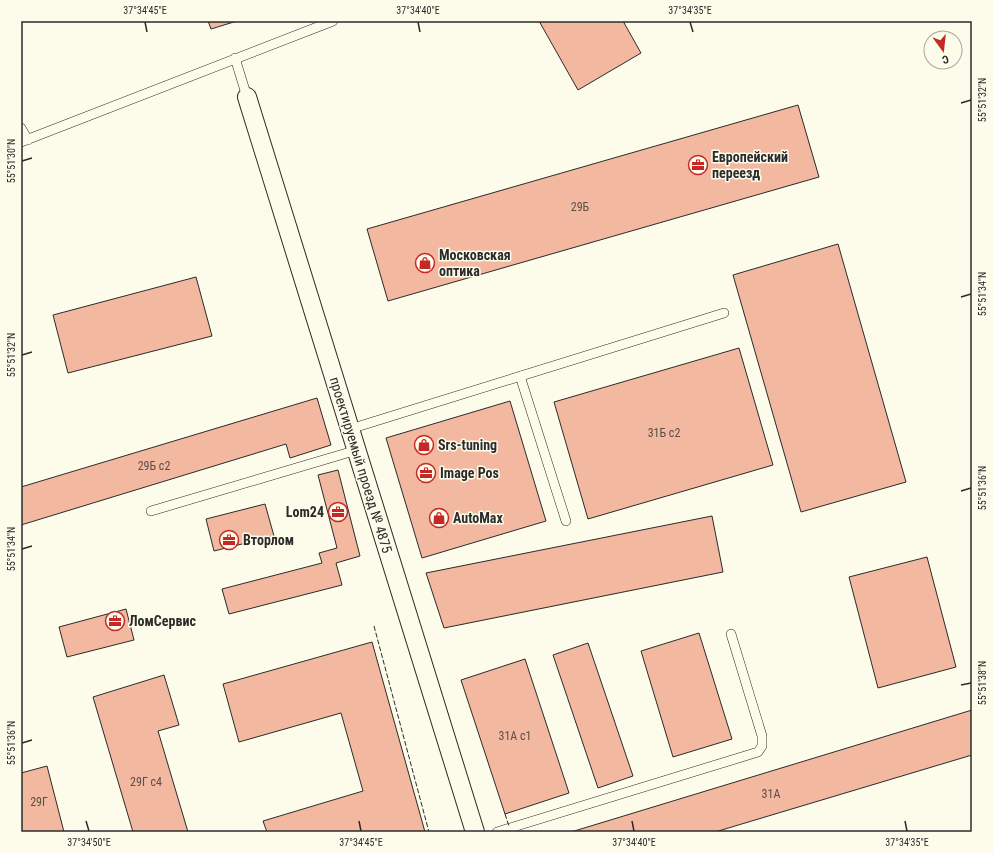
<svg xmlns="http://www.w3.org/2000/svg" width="993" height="853" font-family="'Roboto Condensed',sans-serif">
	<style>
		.building { fill: #f2b8a0; stroke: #2b2b2b }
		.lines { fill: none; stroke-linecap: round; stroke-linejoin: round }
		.lane-casing { stroke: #2b2b2b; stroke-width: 10 }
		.street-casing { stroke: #2b2b2b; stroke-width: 20 }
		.lane { stroke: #fdfbea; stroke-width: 9 }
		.street { stroke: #fdfbea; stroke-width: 18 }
		.fence { stroke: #2b2b2b; stroke-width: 1; stroke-dasharray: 5 2; stroke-linecap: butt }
		.ticks { fill: none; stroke: #2b2b2b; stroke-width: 1.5 }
		.labels { text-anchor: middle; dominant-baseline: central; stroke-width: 3; stroke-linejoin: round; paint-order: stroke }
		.number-label { font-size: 12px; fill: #5d4e48 }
		.poi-label { font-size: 14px; font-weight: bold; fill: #2b2b2b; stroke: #fdfbea; text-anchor: start }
		.street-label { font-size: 14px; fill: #2b2b2b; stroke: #fdfbea }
		.neatline { fill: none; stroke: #2b2b2b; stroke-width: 1.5 }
		.ticks-label { font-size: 10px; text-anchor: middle; fill: #2b2b2b }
	</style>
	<rect width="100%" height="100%" fill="#fdfbea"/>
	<path class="building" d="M208,21h29l-26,8z
		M539,21h84l18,32 -63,37z
		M798,105l21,72 -431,124 -21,-72z
		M838,244l68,238 -105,30 -68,-237z
		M196,277l16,59 -144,37 -15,-58z
		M739,348l34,117 -185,54 -34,-117z
		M317,398l14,47 -41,13 -4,-14 -265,81v-38z
		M510,401l36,120 -124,37 -36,-120z
		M338,470l22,86 -24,7 6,22 -113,29 -7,-25 100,-26 -3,-10 18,-5 -19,-73z
		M265,504l9,32 -60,15 -8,-32z
		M712,516l11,56 -279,56 -18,-55z
		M927,557l29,110 -78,21 -29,-111z
		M126,609l8,31 -67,17 -8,-30z
		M699,633l33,106 -59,18 -32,-106z
		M372,642l53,190h-158l-4,-11 100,-30 -22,-78 -102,29 -16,-58z
		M588,643l45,133 -35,12 -45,-133z
		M525,659l44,134 -64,21 -44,-134z
		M164,675l15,50 -21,6 30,101h-55l-40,-135z
		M972,710v45l-257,77h-144z
		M47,766l17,66h-43v-59z"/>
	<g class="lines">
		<g class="lane-casing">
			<path id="lane" d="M235,58l12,39
				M21,128l7,12
				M21,142l312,-121
				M520,376l46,145
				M350,429l374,-116
				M151,511l206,-61
				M497,832l261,-80 4,-6v-10l-31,-102"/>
		</g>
		<g class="street-casing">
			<path id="street" d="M247,97l228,735"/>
		</g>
		<use href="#lane" class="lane"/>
		<use href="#street" class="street"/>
		<path class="fence" d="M374,626l55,206
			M505,814l4,12"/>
	</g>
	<path class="ticks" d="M145,22l2,10M418,22l2,10M690,22l3,10M961,103l10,-3M22,161l10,-3M961,297l10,-3M22,355l10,-3M961,491l10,-3M22,549l10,-3M961,685l10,-2M22,743l10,-3M86,821l3,10M359,821l2,10M632,821l2,10M905,821l2,10"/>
	<defs>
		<g id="office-ring" transform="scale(1)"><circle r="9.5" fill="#fdfbea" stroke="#c62828" stroke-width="1.5"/><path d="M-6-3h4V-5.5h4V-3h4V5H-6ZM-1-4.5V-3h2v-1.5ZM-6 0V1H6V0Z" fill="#c62828"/></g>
		<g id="shop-ring" transform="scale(1)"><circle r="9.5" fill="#fdfbea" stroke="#c62828" stroke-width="1.5"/><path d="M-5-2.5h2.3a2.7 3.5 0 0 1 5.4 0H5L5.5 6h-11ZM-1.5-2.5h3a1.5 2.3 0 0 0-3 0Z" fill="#c62828"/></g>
	</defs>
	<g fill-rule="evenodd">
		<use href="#office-ring" x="698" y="165"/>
		<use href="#shop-ring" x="425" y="263"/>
		<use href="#shop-ring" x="424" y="445"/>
		<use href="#office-ring" x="426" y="473"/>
		<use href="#office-ring" x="338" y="512"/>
		<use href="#shop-ring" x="439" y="518"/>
		<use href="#office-ring" x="229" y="540"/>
		<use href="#office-ring" x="115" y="621"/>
	</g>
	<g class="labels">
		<g class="number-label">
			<text x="580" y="207">29Б</text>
			<text x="664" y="433">31Б с2</text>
			<text x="154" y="466">29Б с2</text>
			<text x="515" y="736">31А с1</text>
			<text x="146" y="782">29Г с4</text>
			<text x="771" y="794">31А</text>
			<text x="39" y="802">29Г</text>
		</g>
		<g class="poi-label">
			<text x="712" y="157">Европейский<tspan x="712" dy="16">переезд</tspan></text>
			<text x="439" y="255">Московская<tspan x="439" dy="16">оптика</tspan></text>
			<text x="438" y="445">Srs-tuning</text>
			<text x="440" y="473">Image Pos</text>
			<text x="324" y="512" text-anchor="end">Lom24</text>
			<text x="453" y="518">AutoMax</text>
			<text x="243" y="540">Вторлом</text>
			<text x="129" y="621">ЛомСервис</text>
		</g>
		<g class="street-label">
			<text transform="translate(361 465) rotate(73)">проектируемый проезд № 4875</text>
		</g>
	</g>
	<rect width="993" height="853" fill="none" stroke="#fdfbea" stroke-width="44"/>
	<g transform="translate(943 50) rotate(165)"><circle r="19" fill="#fdfbea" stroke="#a9a89e"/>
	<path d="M0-3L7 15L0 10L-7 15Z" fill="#c62828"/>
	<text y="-6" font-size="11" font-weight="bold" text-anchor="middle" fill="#2b2b2b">С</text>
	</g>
	<rect x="22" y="22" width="949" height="809" class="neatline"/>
	<g class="ticks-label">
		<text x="145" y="14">37°34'45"E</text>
		<text x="418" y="14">37°34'40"E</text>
		<text x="690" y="14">37°34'35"E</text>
		<text transform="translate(982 100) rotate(-90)" y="4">55°51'32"N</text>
		<text transform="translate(11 161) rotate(-90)" y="4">55°51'30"N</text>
		<text transform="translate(982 294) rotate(-90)" y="4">55°51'34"N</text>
		<text transform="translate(11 355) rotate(-90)" y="4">55°51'32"N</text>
		<text transform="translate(982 488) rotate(-90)" y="4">55°51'36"N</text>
		<text transform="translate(11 549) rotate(-90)" y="4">55°51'34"N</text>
		<text transform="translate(982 683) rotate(-90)" y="4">55°51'38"N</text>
		<text transform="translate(11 743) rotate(-90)" y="4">55°51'36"N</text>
		<text x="89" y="846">37°34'50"E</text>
		<text x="361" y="846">37°34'45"E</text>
		<text x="634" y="846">37°34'40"E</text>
		<text x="907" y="846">37°34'35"E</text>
	</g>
</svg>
